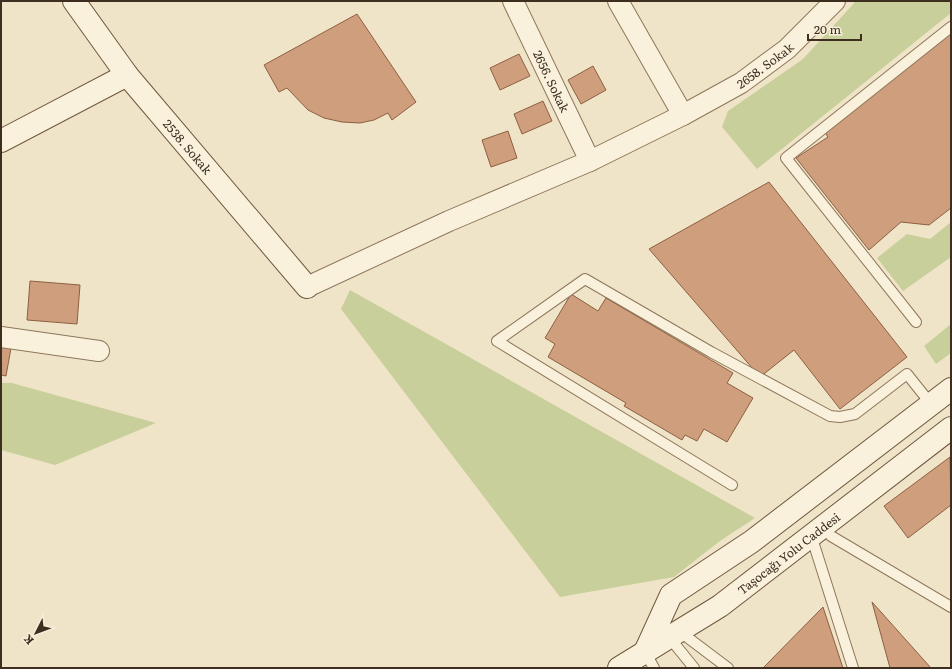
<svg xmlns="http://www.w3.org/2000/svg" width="952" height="669" font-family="Literata,serif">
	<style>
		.green { fill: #c9cf9b }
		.building { fill: #cf9f7d; stroke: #8d5f41 }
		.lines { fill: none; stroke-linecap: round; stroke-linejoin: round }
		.lane-casing { stroke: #8d765c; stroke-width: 12 }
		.street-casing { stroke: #8d765c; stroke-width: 22 }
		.secondary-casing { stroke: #6f573f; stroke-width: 24 }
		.lane { stroke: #faf1dc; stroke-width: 10 }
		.street { stroke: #faf1dc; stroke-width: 20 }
		.secondary { stroke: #faf1dc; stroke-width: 22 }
		.labels { text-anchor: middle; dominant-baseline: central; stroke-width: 4; stroke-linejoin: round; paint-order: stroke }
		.street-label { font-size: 12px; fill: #3d2e20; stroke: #f7eed8 }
	</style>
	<rect width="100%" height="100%" fill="#f0e4c8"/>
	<path class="green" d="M856,1h95v12l-194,156 -35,-42 6,-16 75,-52z
		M951,222v35l-48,34 -26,-33 30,-24 23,5z
		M350,290l405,228 -35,23 -46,36 -114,20 -219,-288z
		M951,324v29l-15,11 -12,-18z
		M1,383h11l144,40 -101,42 -54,-15z"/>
	<path class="building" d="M357,14l59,88 -24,18 -4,-7 -14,7 -14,3 -18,-1 -18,-4 -16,-8 -21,-22 -8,4 -15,-27z
		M951,29v179l-22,17 -28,-3 -32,28 -73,-92 32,-21 -4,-6z
		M519,54l11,22 -30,14 -10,-22z
		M593,66l13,24 -25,14 -13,-24z
		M543,101l9,20 -30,13 -8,-20z
		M508,131l9,27 -26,9 -9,-27z
		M769,182l138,175 -67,52 -46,-59 -34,27 -111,-128z
		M30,281l50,4 -3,39 -50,-4z
		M571,294l27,17 8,-13 127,75 -6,10 26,15 -26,44 -23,-13 -7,12 -12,-6 -3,5 -58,-34 2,-3 -78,-46 7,-13 -10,-6z
		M1,347l10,1 -5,28 -5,-1z
		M950,457l1,48 -43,33 -24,-32z
		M872,602l59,66h-41z
		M823,607l20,61h-80z"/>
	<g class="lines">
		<g class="lane-casing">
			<path id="lane" d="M916,322l-130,-164 165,-131
				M732,485l-235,-144 88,-62 126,73 119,64 10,1 15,-3 52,-40 24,30
				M823,527l8,9 120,71
				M811,535l42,133
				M679,631l49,37
				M669,637l25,31
				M645,652l9,16"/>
		</g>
		<g class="street-casing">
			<g id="street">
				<path id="s1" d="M513,1l77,160"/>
				<path id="s2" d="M683,115l58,-32 46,-34 48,-48"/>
				<path d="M307,287l142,-66 141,-60 93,-46 -65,-114"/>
				<path d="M1,337l98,14"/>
			</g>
		</g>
		<g class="secondary-casing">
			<g id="secondary">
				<path id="s3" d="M74,1l53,74 180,212"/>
				<path d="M1,141l126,-66"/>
				<path d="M645,652l26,-57 80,-53 200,-153"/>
				<path id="s4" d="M619,668l101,-62 231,-178"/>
			</g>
		</g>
		<use href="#lane" class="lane"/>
		<use href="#street" class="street"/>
		<use href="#secondary" class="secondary"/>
	</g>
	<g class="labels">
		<g class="street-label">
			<text stroke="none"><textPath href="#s2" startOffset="96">2658. Sokak</textPath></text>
			<text stroke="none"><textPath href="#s1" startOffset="89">2656. Sokak</textPath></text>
			<text stroke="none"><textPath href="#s3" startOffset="185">2538. Sokak</textPath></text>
			<text stroke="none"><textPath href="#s4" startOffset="205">Taşocağı Yolu Caddesi</textPath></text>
		</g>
	</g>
	<rect width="952" height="669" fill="none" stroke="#3d2e20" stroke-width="4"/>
	<g transform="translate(36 633) rotate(228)" stroke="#f7eed8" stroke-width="3" paint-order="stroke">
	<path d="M0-3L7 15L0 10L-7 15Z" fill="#3d2e20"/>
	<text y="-6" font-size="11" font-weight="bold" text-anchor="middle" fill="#3d2e20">K</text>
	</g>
	<path d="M808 34v6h53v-6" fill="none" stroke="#3d2e20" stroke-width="2"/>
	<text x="814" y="34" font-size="12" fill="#3d2e20" stroke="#f7eed8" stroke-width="3" paint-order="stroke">20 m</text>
</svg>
